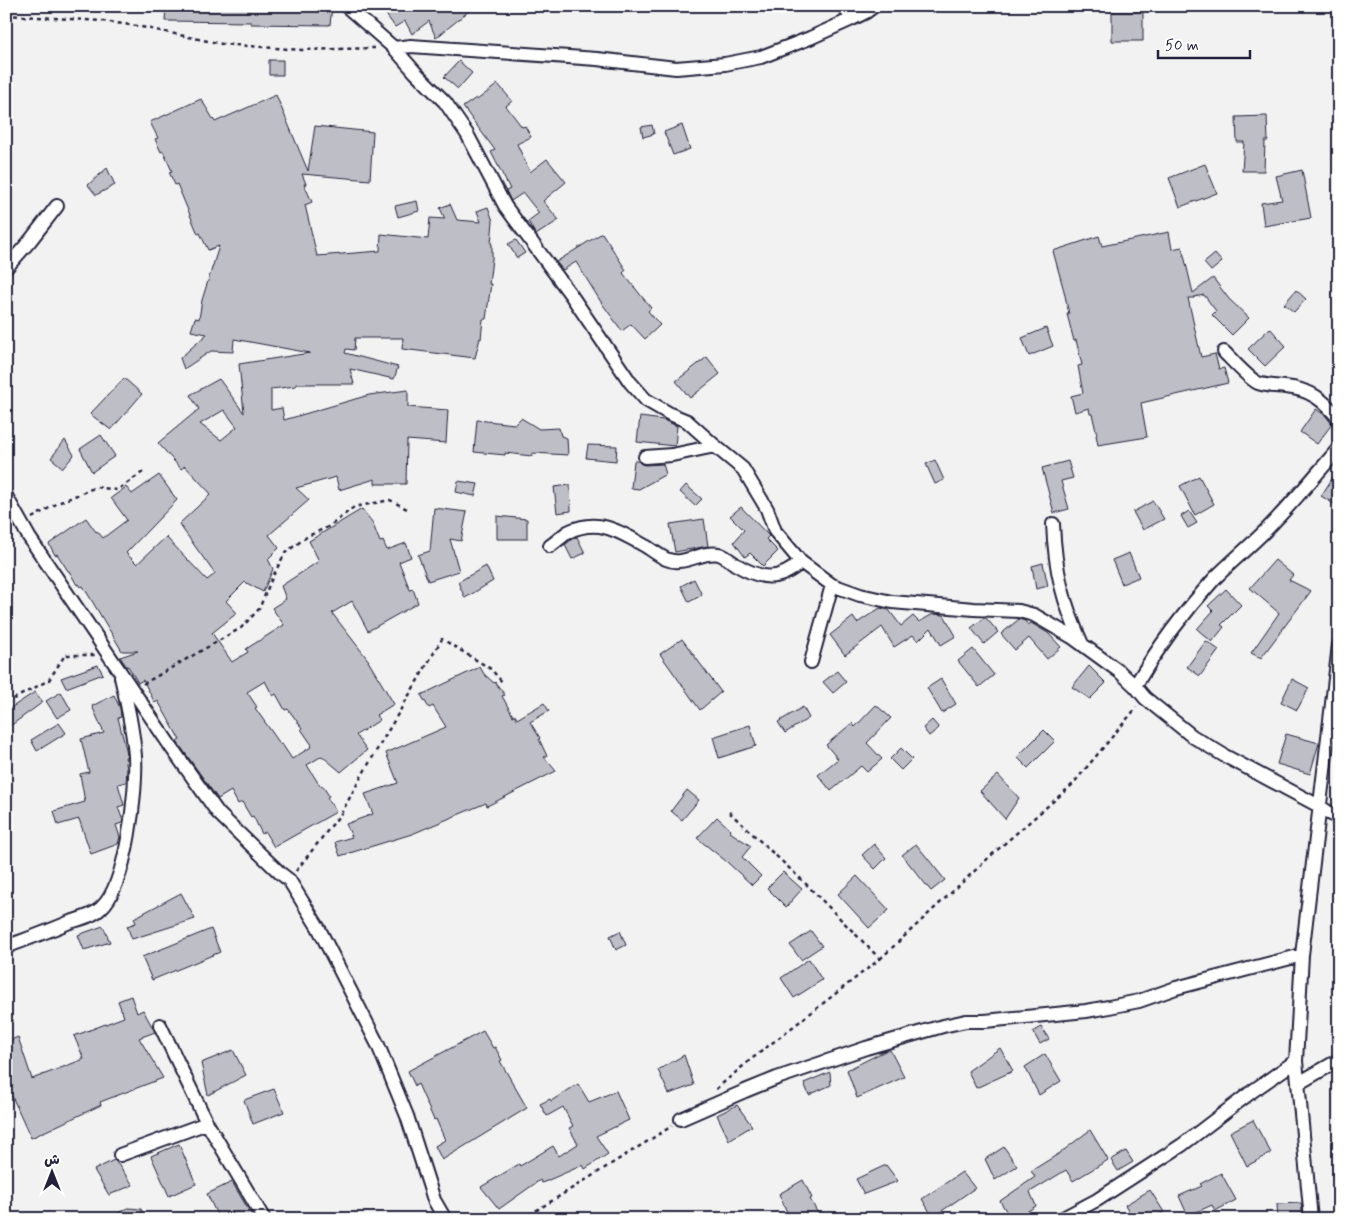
<svg xmlns="http://www.w3.org/2000/svg" width="1345" height="1225" font-family="Mynerve,'Playpen Sans Arabic',sans-serif">
	<style>
		.building { fill: #bebec6; stroke: #22223b; fill-rule: evenodd }
		.lines { fill: none; stroke-linecap: round; stroke-linejoin: round }
		.minor-casing { stroke: #22223b; stroke-width: 16 }
		.path { stroke: #22223b; stroke-width: 2.5; stroke-dasharray: 4 4; stroke-linecap: butt }
		.minor { stroke: #fff; stroke-width: 12 }
	</style>
	<rect width="100%" height="100%" fill="#f2f2f3"/>
	<filter id="ink" filterUnits="userSpaceOnUse"><feTurbulence type="fractalNoise" baseFrequency=".02" numOctaves="2"/><feDisplacementMap in="SourceGraphic" scale="10" xChannelSelector="R" yChannelSelector="G"/><feConvolveMatrix kernelMatrix="1 2 1 2 8 2 1 2 1" color-interpolation-filters="sRGB"/></filter>
	<g filter="url(#ink)">
		<path class="building" d="M166,6l88,2v-2h78l-2,19 -79,-1v-2l-86,-1z
			M380,6h95l-39,32 -7,-17 -17,13 -7,-13 -10,6z
			M1112,12h31v29h-31z
			M269,60h14v15h-14z
			M459,61l13,12 -14,16 -14,-12z
			M498,84l14,17 -6,5 16,21 3,-1 6,11 -14,7 13,28 17,-13 19,23 -23,19 16,19 -23,15 -8,-14 11,-8 -16,-20 -12,8 -5,-10 4,-2 -19,-37 4,-2 -32,-43 13,-9 1,2z
			M276,95l32,76 7,-45 58,6 -3,48 -68,-6 4,10h-2l8,18 -7,3 12,51 63,-5 1,-17 47,5 2,-21 15,1 -5,-11 10,-4 7,16 24,2 -4,-11 11,-4 5,14 -2,23h1v15l-3,25h2l-5,35h-3l-2,20 -1,-1 -5,20 -73,-9 1,-11h-48l-1,12 -8,-1 -1,4 53,14 -4,12 -44,-10 4,15h-58v2l-25,3v21l11,-2 2,12 85,-25 39,-5v17l40,3 -2,33 -39,-3 -1,44h-31v-5l-36,11 -3,-13 -40,11 13,12 -40,35 10,13 -11,11 5,10 -10,23 -18,-10 -19,19 11,12 -25,20 20,29 16,-10 -2,-3 38,-24 -12,-17 14,-9 -5,-13 38,-25 -10,-20 53,-32 10,13 8,20 3,-1 4,9 19,-7 5,14 -12,5 11,28 3,-1 5,14 -50,28 -16,-30 -20,12 37,48h-1l26,43 -18,11 4,5 -24,15 11,15 -26,22 -19,-16 -15,9 13,21 2,-1 7,11 -2,1 9,15 -62,35 -9,-15 -3,2 -9,-18 -2,1 -9,-15 -4,2 -7,-13 -13,8 -40,-56 -1,-1 3,-2 -22,-39 -3,2 -12,-23 -5,3 -10,-17 -1,1 -7,-10 18,-6h-16l-39,-65 -2,1 -2,-3 -2,1 -8,-14h-1l-11,-17 -2,1 -6,-11 37,-26 10,14 1,-1 6,7 24,-18 -16,-22 15,-11 6,7 27,-19 18,25 -51,53 11,11 29,-27 41,43 8,-6 -36,-50 32,-30 -26,-28 -4,3 -23,-26 41,-34 -9,-14 29,-16 25,34 -5,-49 71,-11 -76,-14 -1,13 -22,-1 -27,18 -4,-11 27,-24 -16,-3 4,-13 4,1 3,-19 17,-54 -11,4 -8,-17 -2,1 -21,-50 -2,1 -6,-13 3,-1 -9,-20 -2,1 -6,-13 3,-1 -8,-16 51,-23 14,23zM224,410l13,17 -16,13 -21,-16zM265,681l8,15 3,-2 9,16 3,-1 14,19 -1,1 11,16 -2,1 1,1 -19,12 -10,-15 -1,1 -26,-37 2,-1 -10,-15z
			M1267,116l1,25h-3l-1,30h-22l2,-29h-7l-1,-25z
			M652,125l2,9 -11,3 -2,-10z
			M682,125l8,24 -17,6 -9,-23z
			M1205,164l12,29 -37,14 -11,-29z
			M107,168l8,17 -19,10 -8,-10z
			M1302,170l9,48 -47,8 -3,-23 21,-3 -6,-24z
			M417,201l2,10 -21,6 -3,-11z
			M1169,232l3,17 10,-2 11,46 20,-15 16,21 20,19 -17,17 -20,-20 4,-4 -12,-16 -10,2v1h-6l13,59 14,-3 4,15 5,-1 4,15 -87,20 6,34 -49,8 -2,-10h1l-5,-21h-2l-1,-6 -14,4 -4,-16 12,-3 -5,-27 4,-1 -6,-25 -2,1 -7,-27h2l-5,-23 -11,-40 46,-15 3,10z
			M602,233l24,37 -3,3 28,35 -3,3 12,14 -15,14 -14,-15 -9,7 -21,-29 -25,-40 -13,8 -7,-8z
			M516,240l9,13 -8,5 -9,-14z
			M1215,254l7,8 -11,9 -7,-8z
			M1296,290l10,9 -12,13 -10,-8z
			M1046,328l7,18 -24,10 -7,-18z
			M1270,328l16,18 -21,20 -17,-17z
			M707,357l13,17 -30,24 -14,-17z
			M124,378l18,16 -31,36 -21,-16z
			M1316,409l9,6 7,9 -15,20 -17,-12z
			M640,417l23,3 14,6 -2,20 -38,-4z
			M521,418l18,11 20,-1 2,8 6,2 1,17 -36,-2v3l-27,-3v2l-31,-3 3,-32 38,4z
			M101,435l14,21 -23,16 -12,-23z
			M65,440l9,15 -11,13 -12,-10z
			M588,445l29,1 -1,15 -30,-3z
			M935,460l9,20 -9,4 -9,-20z
			M634,461h4l3,3 4,1 18,-1 3,10 -27,15 -8,-1z
			M1068,461l5,17 -12,3 8,28 -15,4 -12,-45z
			M1339,468v39l-18,-11z
			M1199,476l15,28 -19,11 -15,-29z
			M458,481l20,3 -3,12 -19,-4z
			M570,485l1,26 -14,2 -3,-26z
			M686,485l16,14 -7,7 -15,-14z
			M1153,501l11,18 -21,11 -10,-18z
			M741,507l27,28 1,1 -3,3 12,12 -15,15 -13,-13 -5,4 -11,-15 10,-12 -14,-14z
			M434,508l33,4 -6,29 -11,-2 9,32 -31,10 -10,-26 12,-4z
			M1189,511l8,12 -9,5 -7,-12z
			M497,516l30,3v20h-30z
			M704,519l4,27 -33,6 -5,-28z
			M577,537l8,16 -13,6 -7,-14 7,-6z
			M1129,553l10,24 -17,7 -10,-24z
			M1275,560l18,15 -4,5 22,11 -50,67 -10,-5 28,-40 -29,-25z
			M1043,563l5,23 -12,3 -4,-23z
			M486,566l7,15 -28,17 -7,-16z
			M694,579l8,16 -13,7 -8,-16z
			M1226,589l15,16 -20,20 3,2 -12,15 -15,-13 16,-18 -5,-5z
			M880,608l9,2 12,16 12,-10 6,6 14,-8 11,1 12,21 -15,9 -10,-17 -13,13 -5,-6 -19,12 -12,-20 -37,28 -15,-20 23,-18 4,6z
			M984,618h2l12,14 -14,12 -13,-16z
			M1019,619l6,2 3,4 3,-2 17,10 13,14 -14,12 -18,-21 -14,12 -14,-16z
			M682,639l39,53 -21,18 -40,-56z
			M1206,641l13,9 -19,26 -13,-9z
			M973,649l21,26 -15,12 -21,-26z
			M98,665l5,9 -37,14 -5,-10z
			M1089,666l17,17 -16,16 -18,-12z
			M480,667l4,7 10,9 1,-1 10,13 -3,1 11,20 2,-1 2,4 27,-16 5,8 -19,11 10,16 -1,1 8,17 -3,1 12,14 -69,35 -1,-3 -74,31 -72,22 -5,-14 17,-5 -6,-13 27,-10 -8,-20 33,-11 -12,-30 60,-26 -13,-21 -4,2 -8,-13z
			M837,671l9,11 -13,11 -10,-11z
			M941,679l15,25 -14,9 -15,-25z
			M1292,679l17,9 -12,22 -16,-8z
			M35,692l8,10 -37,27v-18z
			M61,692l10,18 -14,8 -11,-17z
			M114,695l6,13 1,9 -3,1 8,31 1,7 -2,1 2,12 -1,13 -8,2 6,21 -6,2 5,14 -1,2 -6,2 4,12 -2,7 -27,10 -12,-35 -21,6 -4,-14 31,-9 -5,-28 9,-2 -8,-33 23,-6 -12,-27z
			M876,705l15,13 -24,25 15,16 -15,13 -6,-6 -30,25 -13,-16 20,-16 -12,-14 26,-22 3,4z
			M803,707l6,11 -24,15 -7,-11z
			M932,720l7,8 -10,8 -6,-8z
			M59,723l7,10 -29,18 -6,-11z
			M750,725l6,21 -37,12 -6,-21z
			M1044,730l11,11 -27,27 -11,-11z
			M1286,734l33,9 -9,31 -33,-10z
			M901,748l11,11 -11,11 -11,-11z
			M998,775l21,23 -14,21 -25,-28z
			M687,790l12,10 -17,20 -11,-9z
			M717,817l14,13 -1,2 21,14 -9,11 19,19 -9,9 -25,-23 -30,-24z
			M874,844l12,14 -11,11 -13,-14z
			M916,844l29,36 -14,11 -29,-36z
			M783,872l19,17 -16,18 -19,-19z
			M857,876l32,34 -20,18 -31,-34z
			M181,893l14,26 -63,20 -5,-13 9,-3 -2,-5z
			M103,926l7,16 -26,8 -6,-15z
			M211,929l9,23 -68,28 -10,-23z
			M620,931l6,14 -10,5 -6,-14z
			M811,931l11,15 -21,14 -11,-15z
			M809,959l13,21 -28,18 -13,-20z
			M131,996l6,17 6,-3 12,22 -16,6 24,40 -63,24 1,3 -70,33 -25,-55v-41l12,-5 14,42 52,-20 -10,-23 50,-19 -6,-16z
			M1041,1027l8,12 -9,5 -7,-12z
			M483,1031l10,17 2,-1 7,13 -2,1 27,47 -85,52 -7,-14 10,-6 -9,-21 -2,1 -16,-36 -3,2 -7,-15z
			M1000,1048l13,23 -37,17 -8,-17z
			M233,1050l13,25 -38,20 -7,-32z
			M887,1050h3l14,27 -47,21 -10,-28z
			M1045,1054l16,27 -22,14 -14,-28z
			M684,1055l10,30 -25,9 -11,-24z
			M830,1072l1,13 -22,10 -5,-12z
			M578,1084l11,18 27,-11 13,29 -33,16 12,18 -23,15 -2,-4 -41,18 -2,-3 -41,29 -18,-22 38,-23 1,2 33,-20 6,10 19,-12 -9,-16 4,-2 -10,-19 -16,9 -7,-12 10,-5 1,2z
			M274,1089l10,23 -31,12 -9,-24z
			M737,1105l15,21 -23,14 -12,-25z
			M1253,1120l18,33 -24,13 -17,-34z
			M1090,1130l18,30 -35,21 -7,-11 -36,22 6,14 -21,13h-4l-11,-18 35,-24 -4,-6 29,-18z
			M179,1144l17,40 -27,12 -18,-40z
			M1004,1147l13,19 -22,14 -10,-21z
			M1126,1151l7,11 -15,9 -7,-11z
			M114,1160l3,3 16,22 -24,10 -15,-25z
			M886,1165l12,16 -34,13 -8,-15z
			M962,1172l13,16 -42,29 -11,-18z
			M1221,1173l15,27 -21,11 -3,-6 -24,11 -9,-20 23,-10 -2,-2z
			M803,1180l9,18 -2,1 11,20h-31l-11,-25z
			M232,1182l22,37h-35l-12,-25z
			M1150,1190l14,22 -10,7h-20l-9,-14z
			M1301,1203l2,16h-25l-1,-15z
			M128,1208l13,1 5,10h-40z"/>
		<g class="lines">
			<g class="minor-casing">
				<path id="minor" d="M346,6l48,42
					M844,6l8,13
					M6,268l23,-26 28,-36
					M1224,352c8,8 25,27 34,31 8,3 18,3 27,4 25,2 39,13 54,32
					M715,446l-28,-25 -17,-7 -24,-14 -16,-18 -59,-87 -66,-89 -38,-72 -22,-32 -30,-30 -21,-24 17,-2 186,13 79,9 49,-4 36,-7 49,-19 42,-19 14,-7 8,-6
					M645,457l27,-2 43,-9 28,23 24,40 8,22 26,31
					M6,496l23,41 142,210 47,66 62,60 9,7 29,47 60,118 29,71 27,84 11,19
					M1053,524c2,47 10,78 29,120
					M550,546c6,-4 12,-10 18,-14 31,-15 52,0 79,15 6,4 13,9 19,12 18,8 36,-9 53,-5 6,2 12,7 16,10 25,15 43,19 66,-2l31,23
					M811,662l21,-77 28,10 32,7 82,7 45,2 15,4 38,22 48,35 15,14 10,12 47,38 33,20 94,50 20,13
					M1135,686c23,-39 50,-75 80,-108 16,-16 34,-31 50,-47 26,-26 50,-55 74,-83
					M6,947c21,-8 43,-16 64,-25 10,-3 23,-6 31,-14 26,-23 36,-118 34,-152 -2,-27 -8,-53 -14,-79
					M160,1025l47,98 57,96
					M1299,1083l40,-23
					M681,1119l64,-28 32,-13 89,-30 77,-22 23,-5h19l101,-10 23,-4 30,-6 37,-13 126,-33
					M120,1155l87,-32
					M1061,1219l36,-19 85,-55 72,-55 42,-29
					M1311,1219l-15,-158 6,-106 37,-310"/>
			</g>
			<path class="path" d="M6,15l97,6 34,5 85,18 80,6 73,-2
				M32,518l26,-15 38,-16 21,3 26,-18
				M143,684l98,-56 18,-19 13,-31 13,-25 23,-17 22,-10 24,-19 36,-7 17,9
				M6,703l43,-23 16,-25h30
				M296,871l46,-59 19,-35 81,-138 49,30 12,14
				M880,959l116,-108 76,-66 65,-78
				M716,1089l33,-28 131,-102 -77,-78 -75,-70
				M522,1219l33,-20 117,-73"/>
			<use href="#minor" class="minor"/>
		</g>
	</g>
	<rect width="1345" height="1225" fill="none" stroke="#fff" stroke-width="25"/>
	<rect x="12" y="12" width="1320" height="1200" fill="none" stroke="#22223b" stroke-width="2" filter="url(#ink)"/>
	<g transform="translate(52 1172)" stroke="#ffffff" stroke-width="4" paint-order="stroke">
	<path d="M0-4L9 19L0 12L-9 19Z" fill="#22223b"/>
	<text y="-8" font-size="14" font-weight="bold" text-anchor="middle" fill="#22223b">ش</text>
	</g>
	<path d="M1158 50v8h92v-8" fill="none" stroke="#22223b" stroke-width="2.5"/>
	<text x="1165" y="50" font-size="15" fill="#22223b" stroke="#ffffff" stroke-width="4" paint-order="stroke">50 m</text>
</svg>
